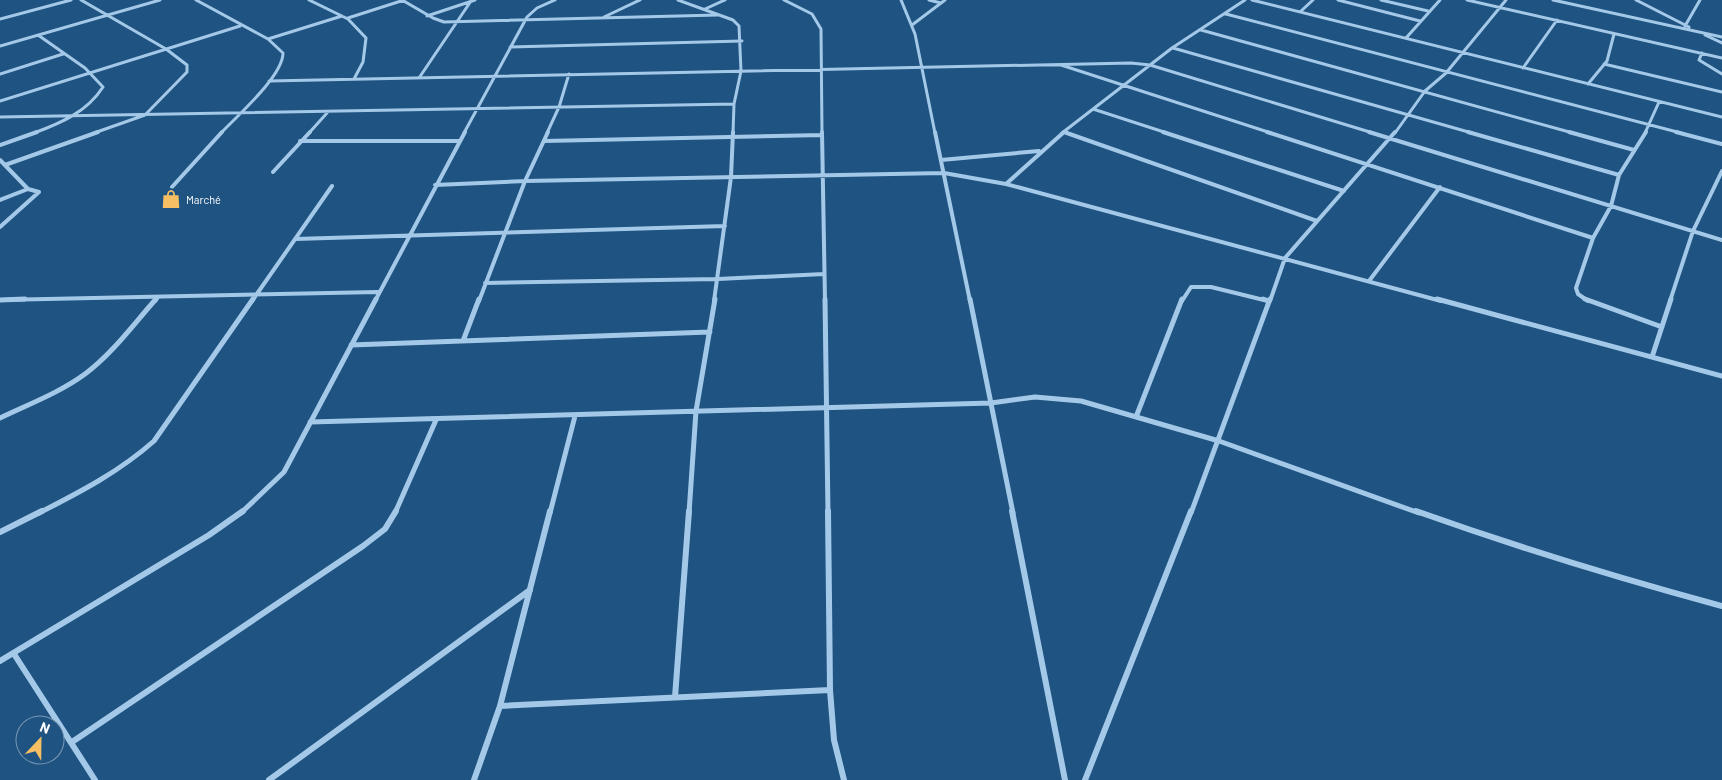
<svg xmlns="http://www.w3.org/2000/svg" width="1722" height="780" font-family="Barlow,sans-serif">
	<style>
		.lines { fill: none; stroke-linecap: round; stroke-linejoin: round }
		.street-far3 { stroke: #a4c9e8; stroke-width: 3 }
		.street-far2 { stroke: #a4c9e8; stroke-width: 4 }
		.street-far1 { stroke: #a4c9e8; stroke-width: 5 }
		.street { stroke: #a4c9e8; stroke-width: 6 }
		.labels { text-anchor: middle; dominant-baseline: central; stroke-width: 4; stroke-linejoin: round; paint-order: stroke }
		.far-poi-label { font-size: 11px; fill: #fff; stroke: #1f5381; text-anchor: start }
	</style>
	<rect width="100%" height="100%" fill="#1f5381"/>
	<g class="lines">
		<path class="street-far3" d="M81,0l85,49 21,16v7l-42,43 -51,18
			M196,0l72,39 15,14c0,23 -46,63 -62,80
			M309,0l39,19 18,19 -3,24 -9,17
			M402,0l31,18 11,4 274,-7
			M678,0l55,20 6,6 2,45 -7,33 -1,29
			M784,0l28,14 9,15 1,104
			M901,0l14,34 20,99
			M929,0l12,3
			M1252,0l470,117
			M1338,0l82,21
			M1381,0l47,11
			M1467,0l255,58
			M1553,0l169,37
			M1636,0l53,27
			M705,9l20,-9
			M1300,12l13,-12
			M1226,14l455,119
			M427,16l48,-16
			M604,17l36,-17
			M348,18l56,-18
			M0,19l71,-19
			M912,25l33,-25
			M1685,26l15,-26
			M1201,30l372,103
			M1705,35l17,8
			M1406,38l34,-38
			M268,39l74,-23
			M0,46l160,-46
			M510,47l232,-6
			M1173,48l299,85
			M1702,53l-3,7 23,14
			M1604,64l118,28
			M1061,65l210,68
			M1523,68l34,-48
			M0,74l63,-20
			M419,78l52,-77
			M269,81l862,-18 19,2 223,68
			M1588,84l19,-23 7,-27
			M0,101l240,-75
			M1093,109l74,24
			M0,117l734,-13
			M1064,132l3,1
			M34,133c27,-10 53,-21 69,-46l-18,-19 -47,-33
			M309,133l18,-20
			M464,133l63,-116 10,-9 18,-8
			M547,133l12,-26 10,-33
			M1062,133l110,-85 73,-48
			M1395,133l30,-42 21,-18 60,-73
			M1645,133l14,-31"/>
		<path class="street-far2" d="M822,132l3,169
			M935,132l35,169
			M1064,132l253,89
			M1163,132l181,59
			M1267,132l326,106
			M1369,132l353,108
			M1468,132l151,43
			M1569,132l65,18
			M1676,132l46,12
			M300,141h159
			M544,141l278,-6
			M0,145l37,-13
			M0,160l28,29
			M941,160l98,-9
			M5,165l93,-33
			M273,172l37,-40
			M1006,184l58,-52
			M435,185l90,-4 419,-8 62,11 435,117
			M172,187l50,-55
			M0,200l28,-11 11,3
			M0,227l39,-35
			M295,239l430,-13
			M1369,281l71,-94
			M485,283l233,-4 106,-5
			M0,300l378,-8
			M155,301l3,-4
			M252,301l80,-115
			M375,301l90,-169
			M479,301l46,-120 23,-49
			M714,301l17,-124 2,-45
			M1182,301l9,-14h20l57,14
			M1270,301l15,-43 110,-126
			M1588,301l-10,-7 -2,-6 17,-50 18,-32 8,-31 27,-43
			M1670,301l23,-70 29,-60"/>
		<path class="street-far1" d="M825,299l3,214
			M970,299l43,214
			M1263,299l6,2
			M1437,299l285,77
			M1585,299l77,28
			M0,300l25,-1
			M463,341l16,-42
			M351,345l359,-13
			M1652,357l19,-58
			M1136,417l46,-118
			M0,418c29,-14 59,-25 85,-44 27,-20 48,-49 71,-75
			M310,422l681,-19 44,-6 46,4 138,40 200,72
			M39,513c41,-21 80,-41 115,-72l99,-142
			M241,513l43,-41 92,-173
			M395,513l41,-93
			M550,513l25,-97
			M689,513l7,-102 19,-112
			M1191,513l79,-214"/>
		<path class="street" d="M828,511l2,179 4,50 10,40
			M1012,511l53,269
			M1416,511c101,36 202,67 306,95
			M0,532l42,-21
			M14,654l81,126
			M0,661l209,-126 34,-24
			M675,697l14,-186
			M500,706l330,-16
			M72,742l291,-196 22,-17 11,-18
			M269,780l261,-190
			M474,780l26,-74 50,-195
			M1085,780l106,-269"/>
	</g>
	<defs>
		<g id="shop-bare" transform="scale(1.5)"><path d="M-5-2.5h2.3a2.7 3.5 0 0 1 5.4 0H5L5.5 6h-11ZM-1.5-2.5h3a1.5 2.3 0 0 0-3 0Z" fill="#f6bf64" stroke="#1f5381" stroke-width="2.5" paint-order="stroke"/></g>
	</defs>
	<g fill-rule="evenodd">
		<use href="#shop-bare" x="171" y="199"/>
	</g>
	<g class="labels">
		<g class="far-poi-label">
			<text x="186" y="199">Marché</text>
		</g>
	</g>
	<g transform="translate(40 740) rotate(22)"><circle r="24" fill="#1f5381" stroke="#7998b3"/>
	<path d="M0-4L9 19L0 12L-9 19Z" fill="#f6bf64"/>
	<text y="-8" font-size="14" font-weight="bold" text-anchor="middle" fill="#ffffff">N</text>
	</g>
</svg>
